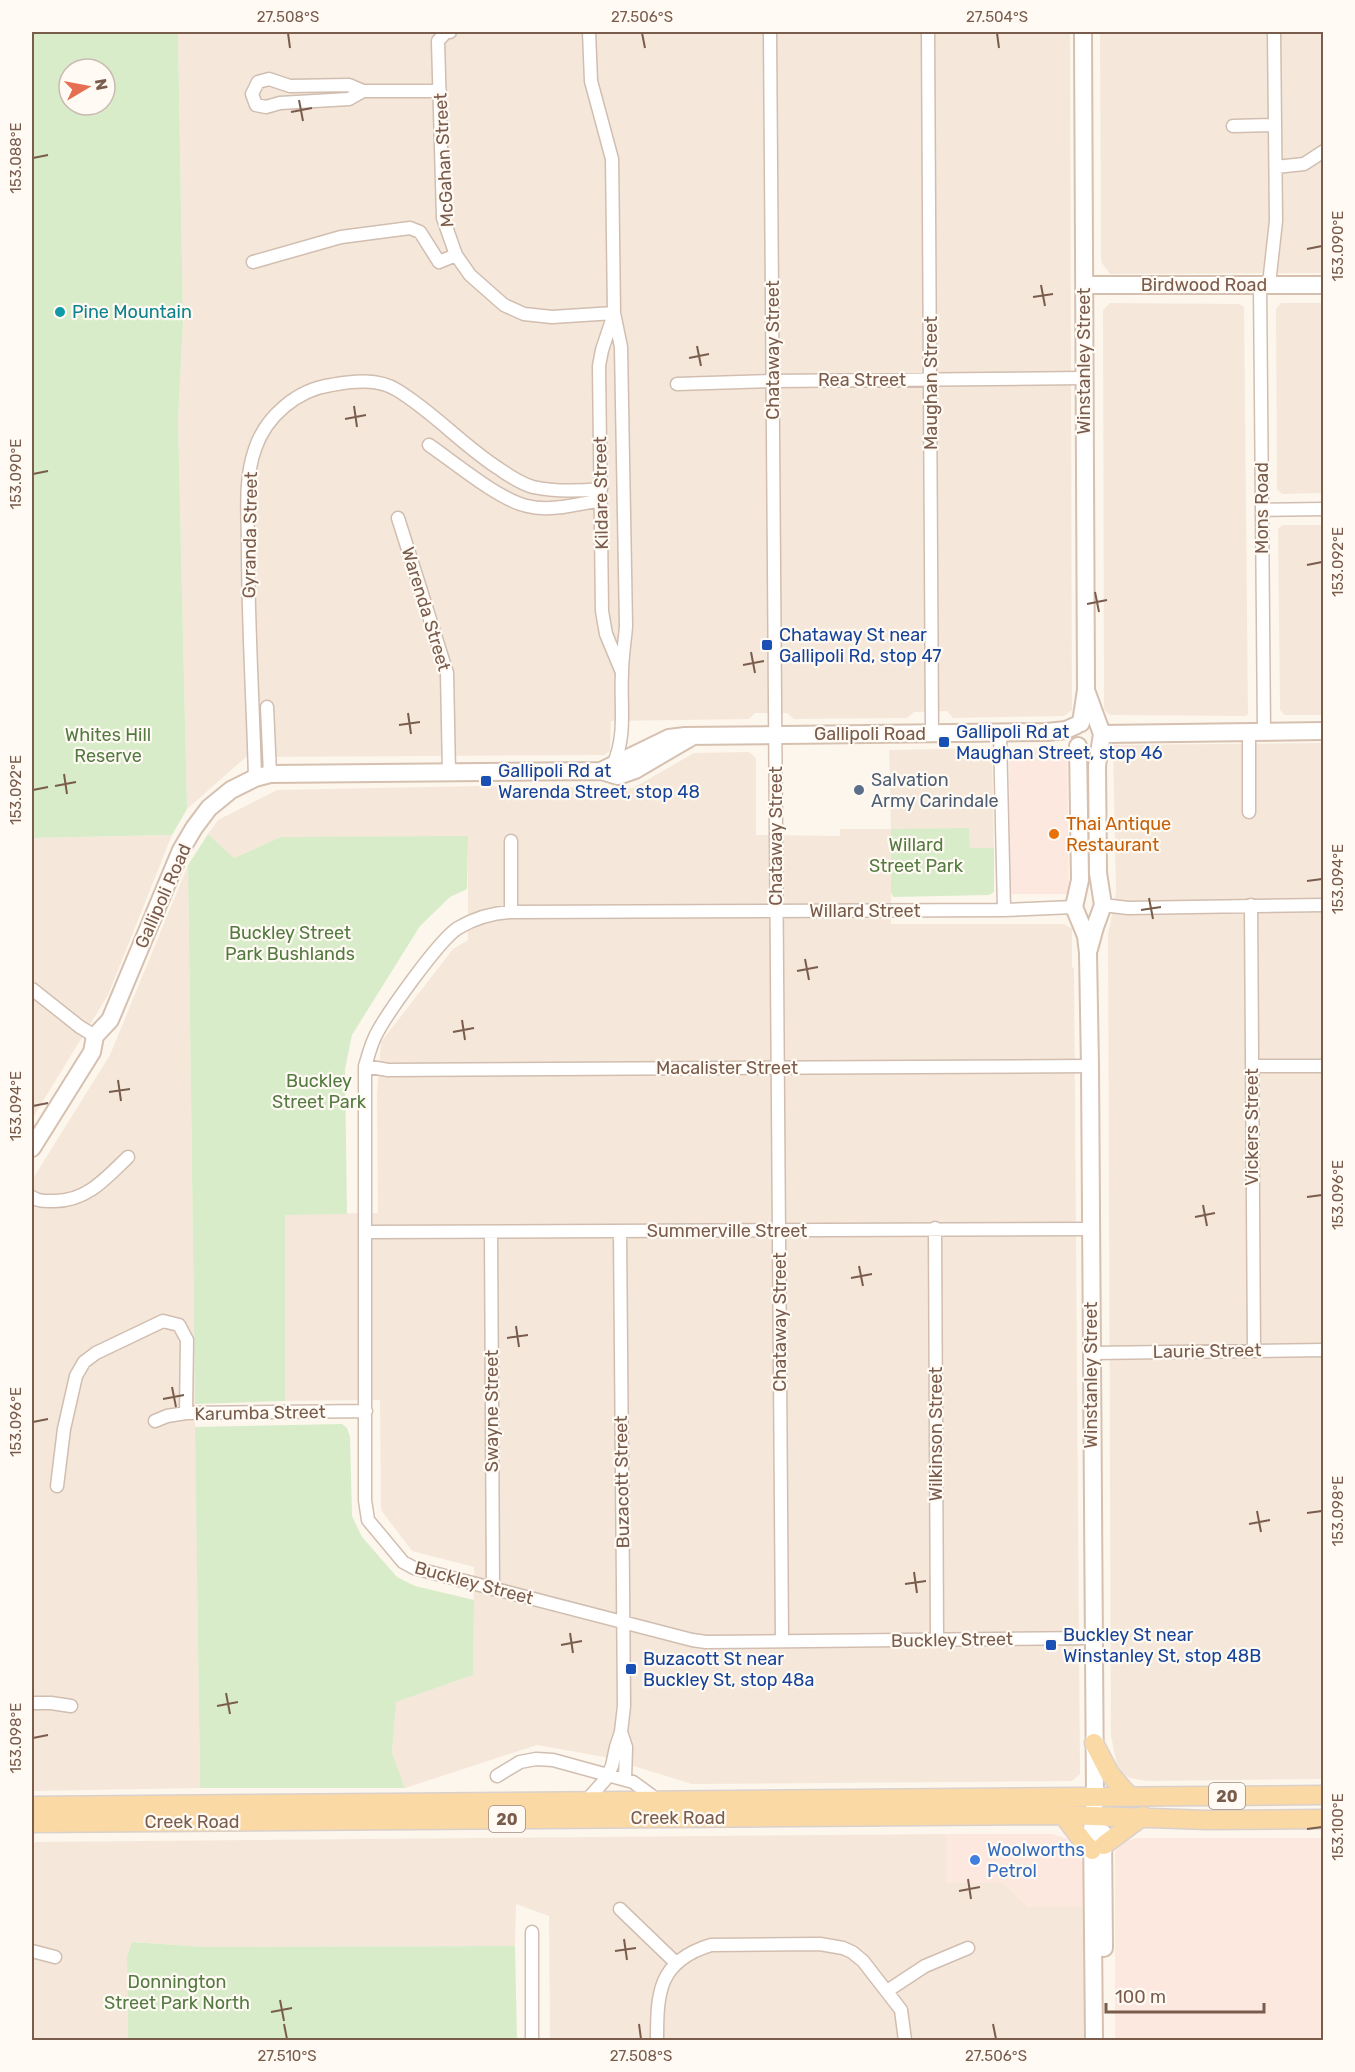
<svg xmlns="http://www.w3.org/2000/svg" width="1355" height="2072" font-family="Rubik,sans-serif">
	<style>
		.residential { fill: #f5e8da }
		.commercial { fill: #fde8e0 }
		.green { fill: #d8ecc9; fill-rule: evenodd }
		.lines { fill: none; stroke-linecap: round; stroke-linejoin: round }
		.street-casing { stroke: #d1beb0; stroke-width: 15 }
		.secondary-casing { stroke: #d6c0b0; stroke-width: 20 }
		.primary-casing { stroke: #dad1cd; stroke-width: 21 }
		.street { stroke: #fff; stroke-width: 12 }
		.secondary { stroke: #fff; stroke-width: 16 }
		.primary { stroke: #fbd9a5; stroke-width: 18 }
		.ticks { fill: none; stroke: #7a5c4d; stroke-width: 2 }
		.culture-dot { fill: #0f9aa8; stroke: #fffaf3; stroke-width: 2 }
		.transit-dot { fill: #1a4fb4; stroke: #fffaf3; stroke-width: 2 }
		.service-dot { fill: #5c6f8a; stroke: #fffaf3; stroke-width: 2 }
		.food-dot { fill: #e8710a; stroke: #fffaf3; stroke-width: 2 }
		.shop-dot { fill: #3f7fe0; stroke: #fffaf3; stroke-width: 2 }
		.labels { text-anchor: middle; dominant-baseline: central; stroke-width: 4.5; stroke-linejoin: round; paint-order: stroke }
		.shield { fill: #fffaf3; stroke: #a28b7f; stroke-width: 1.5 }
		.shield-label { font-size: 16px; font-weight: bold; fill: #7a5c4d }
		.street-label { font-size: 18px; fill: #7a5c4d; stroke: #fffaf3 }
		.culture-label { font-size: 18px; fill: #0d838f; stroke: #fffaf3; text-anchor: start }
		.transit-label { font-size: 18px; fill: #164399; stroke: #fffaf3; text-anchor: start }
		.park-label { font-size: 18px; fill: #537a41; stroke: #fffaf3 }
		.service-label { font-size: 18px; fill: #4e5e75; stroke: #fffaf3; text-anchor: start }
		.food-label { font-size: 18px; fill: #c56008; stroke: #fffaf3; text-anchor: start }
		.shop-label { font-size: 18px; fill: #366cbe; stroke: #fffaf3; text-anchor: start }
		.neatline { fill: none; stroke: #7a5c4d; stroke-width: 2 }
		.ticks-label { font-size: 15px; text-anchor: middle; fill: #7a5c4d }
	</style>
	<rect width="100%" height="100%" fill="#fdf6ec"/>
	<path class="residential" d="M178,32h892l2,678 -8,6 -111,2 -6,-7 -33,1 -7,6 -113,1 -7,-6h-32l-6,6 -138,2 -1,30 -6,4 -358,2 -59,52 -9,-390 5,-96z
		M1100,32h223v241l-213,1 -9,-12z
		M1110,303l129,1 5,3 4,407 -2,2 -136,-1 -6,-6 -1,-399z
		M1281,303h42v190l-41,1 -5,-5 -1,-180z
		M1282,525h41v190h-38l-5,-5 -2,-181z
		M1323,743v1036l-176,2 -17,-3 -7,-4 -6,-9 -6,-29 -3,-801 8,-43 -3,-147z
		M992,748l2,100h-24l-1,-19h-78v95h173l8,5v38l2,1 6,806 -8,7 -380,3 -88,-27 -67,-12 -132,43 -13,-35 3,-51 78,-27 1,-108 -62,-16 -31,-41 -1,-110 -95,1v-187l93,-1 -1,-119 4,-52 72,-93 15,-9v-103h-187l-47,21 -26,-24 10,-14 59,-30 200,-4 156,2 61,-35 55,-1 7,6v77l84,1v-7h51l-2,-79z
		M172,835l-64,160 -76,124v-281z
		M188,865l12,923 -168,3v-611l78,-125z
		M946,1834l1,49h56l26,24h55l1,133h-535l-1,-124 -33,-12 -1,42 -309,1 -74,-5 -5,14 1,84h-96v-198z"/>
	<path class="commercial" d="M1067,748l2,146h-59l-1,-145z
		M946,1834h107l17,6 9,11 5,18v38h-55l-26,-24h-57z
		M1136,1838h187v202h-208v-188l8,-10z"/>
	<path class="green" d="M32,32h146l5,291 -5,96 9,390 -15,26 -140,3zM69,69h36v36h-36z
		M969,828l1,20h24v44l-5,3 -96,2 -2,-5v-63z
		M208,834l26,24 47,-21 187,-1 -1,53 -17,8 -30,29 -68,109 -7,34 2,145 -62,1v186l-90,3 -7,-539z
		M342,1424l5,4 3,9 2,79 10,21 35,40 18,9 59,14 -1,75 -77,27 -4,51 13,35h-205l-5,-361z
		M132,1942l74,5 309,-1 2,94h-389l-1,-84z"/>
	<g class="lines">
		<g class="street-casing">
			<path id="street" d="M450,32h-4l-8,9 5,177 13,37 14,20 34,30 20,9 28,3 62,-4
				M589,32l2,49 21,78 2,154 7,34 5,279c-1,15 -4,31 -4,47 -2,31 5,62 -9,92
				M770,32l12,1608
				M928,32l4,702
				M363,91l-14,8 -69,4 -14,4 -10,-2 -4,-11 6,-12 11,-3 21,7 59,-1 14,6h77
				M1233,126l42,-1
				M1276,167l28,-3 20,-13
				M253,262l88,-25 69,-9 10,4 19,30 17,-7
				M1260,284l4,448
				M1269,284l7,-63 -2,-189
				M614,314l-12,36 -3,16 3,245 4,23 15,36
				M677,384l96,-3 310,-3
				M429,445c25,17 70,55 98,61 23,6 51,-2 74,-6
				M1262,510l62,-1
				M398,518l49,155 2,99
				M267,707l3,67
				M1249,732v80
				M1000,734l4,176
				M255,778c-2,-77 -7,-154 -7,-231 0,-32 -4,-67 7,-98 11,-33 42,-59 76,-64 21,-4 47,-7 66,5 38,23 67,57 104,80 10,7 21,14 32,17 22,5 46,4 68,2
				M511,841v71
				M1103,905l25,3 196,-3
				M1251,905l3,445
				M1074,907l-70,3 -493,2c-19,1 -36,6 -53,16 -18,11 -75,90 -84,111 -4,9 -6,18 -9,27v434l3,20 35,42 11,6 278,72 14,2 387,-4
				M32,989l48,38 15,9
				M365,1066l23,4 702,-4
				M1252,1066h72
				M32,1197c7,5 14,4 23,4 32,0 51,-23 73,-44
				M935,1228l2,412
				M365,1232l725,-3
				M491,1232l2,357
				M1091,1353l233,-3
				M155,1421l12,-5 19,-3 180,-2
				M57,1486l7,-57 12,-53 8,-14 12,-9 67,-32 16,4 8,15 -1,73
				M32,1703h19l20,3
				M621,1732l5,15 -1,32
				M497,1776l23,-14 16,-3 17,1 80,22 26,19
				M585,1802l20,-22 7,-14 4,-19 5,-15 3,-26 -4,-475
				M620,1909l56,54
				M532,1932v108
				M32,1951l23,6
				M887,1991l38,-25 43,-18
				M657,2040c0,-47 1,-79 54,-95l109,-1 23,4 9,4 11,9 38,49 4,30"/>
		</g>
		<g class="secondary-casing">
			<path id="secondary" d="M1085,285h239
				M1087,693l15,41 -5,32 1,107 5,32 -8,22 -6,22
				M1081,723l5,-33 -3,-658
				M1102,734l222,-3
				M1078,746l2,134 -6,27 12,29 2,17 2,113 5,731 -3,32 2,211
				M601,771l68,-33 16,-2 362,-4 19,-2 11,-5
				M32,1148l60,-96 3,-16 15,-16 71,-170 13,-22 15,-20 22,-18 24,-12 15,-4 331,-3 17,5 17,-6 58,-34
				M1103,1833l1,115"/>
		</g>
		<g class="primary-casing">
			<path id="primary" d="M1094,1743l16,31 20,23
				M32,1806l1292,-11
				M1063,1815l22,29 7,6
				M32,1823l1031,-8 145,5 116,-1
				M1104,1845l39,-29"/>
		</g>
		<use href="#street" class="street"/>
		<use href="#secondary" class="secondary"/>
		<use href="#primary" class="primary"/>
	</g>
	<path class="ticks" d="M288,33l2,15M642,33l3,15M997,33l2,15M299,100l4,21M291,112l21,-4M33,158l15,-3M1307,249l15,-3M1041,285l4,21M1033,297l20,-3M697,346l4,20M689,358l20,-4M354,406l3,21M345,419l21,-4M33,474l15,-3M1307,565l15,-3M1095,592l4,20M1087,604l20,-4M751,652l4,21M743,665l21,-4M408,713l3,21M399,725l21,-3M64,774l3,20M55,786l21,-4M33,790l15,-3M1307,881l15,-2M1149,898l4,21M1141,910l20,-3M805,959l4,21M797,971l21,-4M462,1020l3,20M453,1032l21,-4M118,1080l3,21M109,1092l21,-3M33,1106l15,-3M1307,1197l15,-2M1203,1205l4,21M1195,1217l20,-4M859,1266l4,20M851,1278l21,-4M516,1326l3,21M507,1338l21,-3M172,1387l4,20M163,1399l21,-4M33,1422l15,-3M1257,1511l4,21M1307,1513l15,-2M1249,1524l21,-4M914,1572l3,21M905,1584l21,-3M570,1633l3,20M561,1645l21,-4M226,1693l4,21M217,1706l21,-4M33,1738l15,-3M1307,1829l15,-2M968,1879l3,20M959,1891l21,-4M624,1939l3,21M615,1951l21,-3M280,2000l4,21M271,2012l21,-4M284,2024l3,15M639,2024l2,15M993,2024l3,15"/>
	<circle class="culture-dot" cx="60" cy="312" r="6"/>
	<g class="transit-dot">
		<rect x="761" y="639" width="12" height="12" rx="3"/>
		<rect x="938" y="736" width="12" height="12" rx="3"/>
		<rect x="480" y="775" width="12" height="12" rx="3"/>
		<rect x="1045" y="1639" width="12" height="12" rx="3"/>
		<rect x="625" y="1663" width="12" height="12" rx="3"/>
	</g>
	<circle class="service-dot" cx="859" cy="790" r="6"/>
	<circle class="food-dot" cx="1054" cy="834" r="6"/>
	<circle class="shop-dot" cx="975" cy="1860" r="6"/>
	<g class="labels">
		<g class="shield">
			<rect x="1209" y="1783" width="36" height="26" rx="4.5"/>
			<rect x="489" y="1806" width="36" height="26" rx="4.5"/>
		</g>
		<g class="shield-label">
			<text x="1227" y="1796">20</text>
			<text x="507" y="1819">20</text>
		</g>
		<g class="street-label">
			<text transform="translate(444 160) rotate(-93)">McGahan Street</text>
			<text x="1204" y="285">Birdwood Road</text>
			<text transform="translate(773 350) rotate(-90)">Chataway Street</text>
			<text transform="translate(1084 361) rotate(-90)">Winstanley Street</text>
			<text x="862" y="380">Rea Street</text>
			<text transform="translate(931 383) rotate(-90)">Maughan Street</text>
			<text transform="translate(601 493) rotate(-91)">Kildare Street</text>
			<text transform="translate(1262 508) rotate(-90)">Mons Road</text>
			<text transform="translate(250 535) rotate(-89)">Gyranda Street</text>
			<text transform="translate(426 609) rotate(73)">Warenda Street</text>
			<text x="870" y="734">Gallipoli Road</text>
			<text transform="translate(776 836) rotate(-90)">Chataway Street</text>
			<text transform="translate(163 896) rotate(-66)">Gallipoli Road</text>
			<text x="865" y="911">Willard Street</text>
			<text x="727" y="1068">Macalister Street</text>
			<text transform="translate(1252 1127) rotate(-90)">Vickers Street</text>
			<text x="727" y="1231">Summerville Street</text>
			<text transform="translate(780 1322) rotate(-90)">Chataway Street</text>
			<text transform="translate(1207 1351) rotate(-1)">Laurie Street</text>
			<text transform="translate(1091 1375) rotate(-90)">Winstanley Street</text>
			<text transform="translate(492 1411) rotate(-90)">Swayne Street</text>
			<text transform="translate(260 1413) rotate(-1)">Karumba Street</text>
			<text transform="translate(936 1434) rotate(-90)">Wilkinson Street</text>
			<text transform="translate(622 1482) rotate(-91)">Buzacott Street</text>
			<text transform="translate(474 1583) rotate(15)">Buckley Street</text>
			<text transform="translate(952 1640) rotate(-1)">Buckley Street</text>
			<text x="678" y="1818">Creek Road</text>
			<text x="192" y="1822">Creek Road</text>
		</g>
		<g class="culture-label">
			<text x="72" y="312">Pine Mountain</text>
		</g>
		<g class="transit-label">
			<text x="779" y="635">Chataway St near<tspan x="779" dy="21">Gallipoli Rd, stop 47</tspan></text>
			<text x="956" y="732">Gallipoli Rd at<tspan x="956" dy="21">Maughan Street, stop 46</tspan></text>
			<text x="498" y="771">Gallipoli Rd at<tspan x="498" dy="21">Warenda Street, stop 48</tspan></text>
			<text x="1063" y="1635">Buckley St near<tspan x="1063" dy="21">Winstanley St, stop 48B</tspan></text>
			<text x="643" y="1659">Buzacott St near<tspan x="643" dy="21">Buckley St, stop 48a</tspan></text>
		</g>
		<g class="park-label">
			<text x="108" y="735">Whites Hill<tspan x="108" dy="21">Reserve</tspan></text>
			<text x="916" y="845">Willard<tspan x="916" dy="21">Street Park</tspan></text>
			<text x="290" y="933">Buckley Street<tspan x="290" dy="21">Park Bushlands</tspan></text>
			<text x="319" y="1081">Buckley<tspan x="319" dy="21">Street Park</tspan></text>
			<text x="177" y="1982">Donnington<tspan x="177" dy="21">Street Park North</tspan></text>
		</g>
		<g class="service-label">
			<text x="871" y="780">Salvation<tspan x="871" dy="21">Army Carindale</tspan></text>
		</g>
		<g class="food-label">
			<text x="1066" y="824">Thai Antique<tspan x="1066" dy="21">Restaurant</tspan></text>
		</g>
		<g class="shop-label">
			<text x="987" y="1850">Woolworths<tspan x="987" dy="21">Petrol</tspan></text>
		</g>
	</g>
	<rect width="1355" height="2072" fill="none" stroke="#fffaf3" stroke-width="66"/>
	<g transform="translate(87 87) rotate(80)"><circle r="28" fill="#fffaf3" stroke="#cabbb1" stroke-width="1.5"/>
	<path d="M0-4.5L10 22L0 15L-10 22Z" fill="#e76f51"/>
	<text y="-9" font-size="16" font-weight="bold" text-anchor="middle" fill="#7a5c4d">N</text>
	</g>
	<path d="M1106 2003v9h158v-9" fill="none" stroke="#7a5c4d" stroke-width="3"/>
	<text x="1115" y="2003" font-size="18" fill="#7a5c4d" stroke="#fffaf3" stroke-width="4.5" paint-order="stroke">100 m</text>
	<rect x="33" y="33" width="1289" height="2006" class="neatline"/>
	<g class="ticks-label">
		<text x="288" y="22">27.508°S</text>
		<text x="642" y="22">27.506°S</text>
		<text x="997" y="22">27.504°S</text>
		<text transform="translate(16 158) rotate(-90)" y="5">153.088°E</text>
		<text transform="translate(1338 246) rotate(-90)" y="5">153.090°E</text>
		<text transform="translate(16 474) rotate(-90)" y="5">153.090°E</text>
		<text transform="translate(1338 562) rotate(-90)" y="5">153.092°E</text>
		<text transform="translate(16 790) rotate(-90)" y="5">153.092°E</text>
		<text transform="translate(1338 879) rotate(-90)" y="5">153.094°E</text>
		<text transform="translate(16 1106) rotate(-90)" y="5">153.094°E</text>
		<text transform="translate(1338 1195) rotate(-90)" y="5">153.096°E</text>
		<text transform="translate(16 1422) rotate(-90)" y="5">153.096°E</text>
		<text transform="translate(1338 1511) rotate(-90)" y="5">153.098°E</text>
		<text transform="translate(16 1738) rotate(-90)" y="5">153.098°E</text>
		<text transform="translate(1338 1827) rotate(-90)" y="5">153.100°E</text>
		<text x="287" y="2061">27.510°S</text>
		<text x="641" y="2061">27.508°S</text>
		<text x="996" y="2061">27.506°S</text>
	</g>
</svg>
